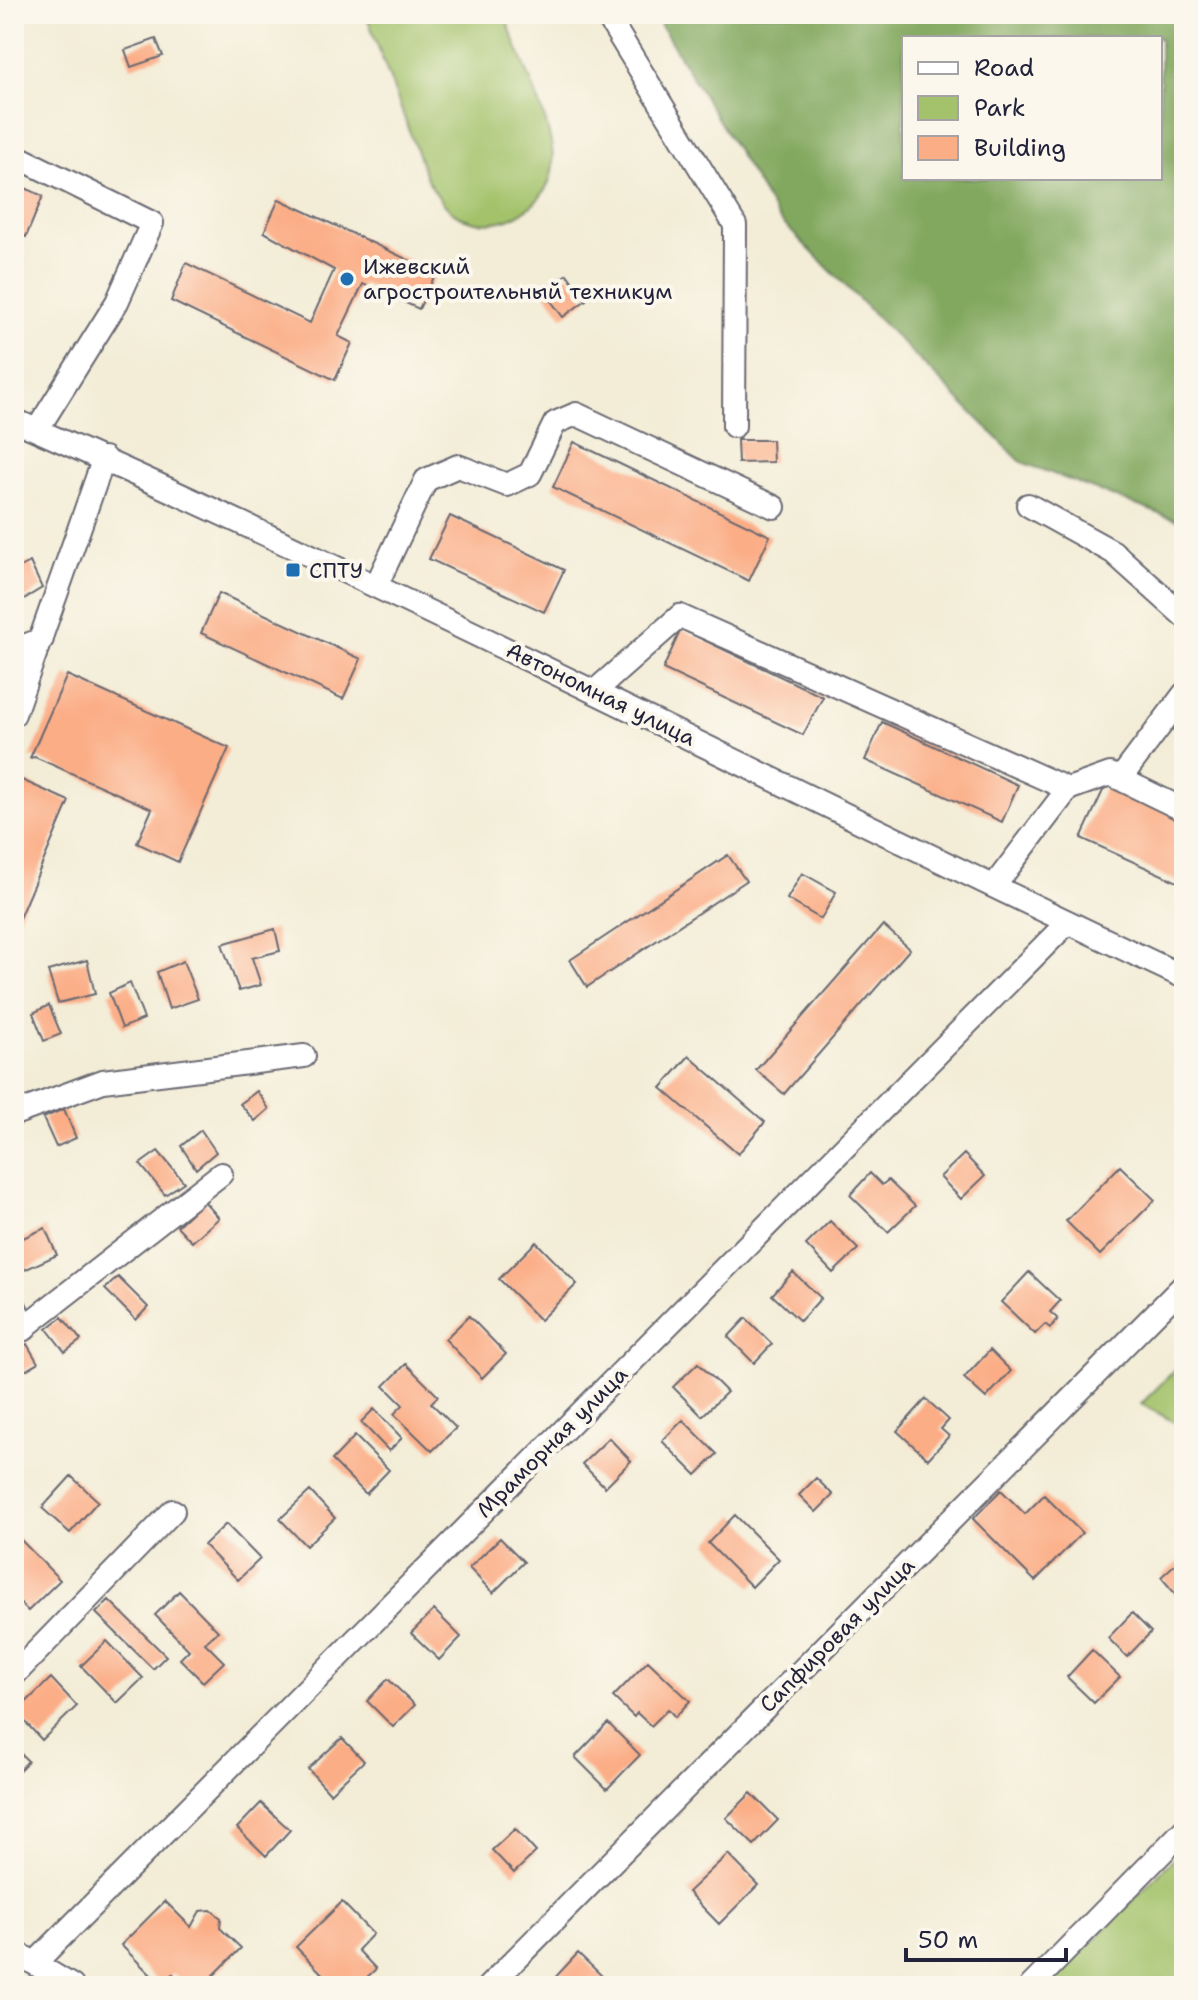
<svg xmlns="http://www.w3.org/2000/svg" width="1198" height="2000" font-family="'Shantell Sans',sans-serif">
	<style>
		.green { fill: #a3c26b; stroke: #627253; stroke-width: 2 }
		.forest { fill: #82a85f; stroke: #52654d; stroke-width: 2; fill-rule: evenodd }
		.building { fill: #fbad86 }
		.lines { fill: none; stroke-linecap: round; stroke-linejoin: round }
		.minor-casing { stroke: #6b6972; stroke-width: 26 }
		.minor { stroke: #fff; stroke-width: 22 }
		.poi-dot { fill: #1f6fb2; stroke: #fbf7ec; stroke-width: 3 }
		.labels { text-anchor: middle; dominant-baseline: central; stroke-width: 8; stroke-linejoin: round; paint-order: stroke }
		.poi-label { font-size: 22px; fill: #22223b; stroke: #fbf7ec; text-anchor: start }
		.street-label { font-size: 22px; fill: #22223b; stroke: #fbf7ec }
	</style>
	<rect width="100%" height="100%" fill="#fbf7ec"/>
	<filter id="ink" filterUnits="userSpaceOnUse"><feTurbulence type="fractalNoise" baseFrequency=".0125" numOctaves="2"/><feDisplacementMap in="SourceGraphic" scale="16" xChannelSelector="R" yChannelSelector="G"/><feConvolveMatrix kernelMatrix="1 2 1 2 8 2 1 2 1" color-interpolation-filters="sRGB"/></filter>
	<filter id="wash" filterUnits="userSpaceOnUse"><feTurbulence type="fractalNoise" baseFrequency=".006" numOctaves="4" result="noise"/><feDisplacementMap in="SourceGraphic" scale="32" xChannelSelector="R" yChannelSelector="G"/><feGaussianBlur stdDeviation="1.8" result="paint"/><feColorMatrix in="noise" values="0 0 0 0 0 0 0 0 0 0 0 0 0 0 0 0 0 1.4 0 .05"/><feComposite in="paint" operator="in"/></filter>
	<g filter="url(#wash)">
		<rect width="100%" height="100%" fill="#f3edd7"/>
		<path class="green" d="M366,14h138c14,39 48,107 49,146 1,46 -55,77 -94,56 -16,-9 -23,-23 -32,-37z
			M1184,1361v66l-43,-23z
			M1184,1848v138h-135z"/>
		<path class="forest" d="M654,14h530v509l-163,-61 -243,-244zM904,38h256v140h-256z"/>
		<g id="blocks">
			<path class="building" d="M156,39l7,17 -32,11 -6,-17z
				M14,183l29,13 -17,41 -12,-5z
				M279,199l157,74 -17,36 -56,-25 -25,52 14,7 -17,37 -164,-79 15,-38 124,60 24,-53 -70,-38z
				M567,274l19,26 -23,17 -20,-27z
				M737,440h35l1,22 -35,1z
				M574,442l196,94 -21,45 -196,-94z
				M450,516l114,54 -20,42 -115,-53z
				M30,562l12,26 -28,17v-35z
				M219,593l142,66 -18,40 -142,-66z
				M681,629l142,68 -20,38 -140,-66z
				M67,675l162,73 -51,114 -41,-19 15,-34 -117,-52 -5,1z
				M882,722l136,63 -16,37 -137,-62z
				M15,777l54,24 -55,129v-150z
				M1106,784l78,36v65l-103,-47z
				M728,855l18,26 -159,106 -17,-27z
				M802,873l34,19 -15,27 -34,-20z
				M883,925l27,24 -126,145 -28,-24z
				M275,929l5,22 -28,7 9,27 -22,6 -17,-47z
				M87,960l8,34 -37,9 -10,-32z
				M183,961l15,38 -29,10 -12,-37z
				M130,983l14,36 -22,9 -13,-35z
				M49,1005l12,29 -17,7 -11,-28z
				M689,1056l76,66 -27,32 -77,-66z
				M257,1091l12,18 -14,12 -15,-17z
				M64,1109l12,29 -20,9 -13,-29z
				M201,1130l15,22 -20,17 -15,-23z
				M158,1151l26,31 -19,13 -25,-31z
				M964,1154l21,22 -24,23 -21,-22z
				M1120,1166l35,34 -55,55 -34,-34z
				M870,1173l12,12 6,-5 27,26 -27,26 -38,-37z
				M204,1201l15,17 -27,24 -15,-16z
				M830,1221l28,28 -25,24 -27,-28z
				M45,1228l12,27 -37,17 -6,-13v-17z
				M536,1242l41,42 -37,36 -41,-41z
				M793,1272l28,26 -21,23 -28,-26z
				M1029,1272l31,29 -10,11 8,7 -8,9 -5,-4 -10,10 -34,-32z
				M118,1277l30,30 -12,13 -31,-31z
				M469,1316l37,38 -24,24 -37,-39z
				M62,1317l19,23 -16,12 -18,-23z
				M746,1318l26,26 -18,19 -26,-26z
				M27,1344l11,19 -17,10 -7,-11v-11z
				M990,1350l21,21 -25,27 -22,-20z
				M698,1363l29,29 -25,24 -29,-29z
				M406,1364l32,32 -7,7 25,25 -24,23 -38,-37 9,-9 -19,-19z
				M926,1399l23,21 -8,9 8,7 -21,23 -31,-28z
				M374,1409l28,29 -13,13 -28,-29z
				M683,1420l34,34 -21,21 -34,-34z
				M355,1436l34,34 -23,24 -34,-34z
				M609,1438l22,23 -26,26 -23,-23z
				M71,1476l27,25 -28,32 -28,-25z
				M816,1478l17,17 -17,17 -17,-17z
				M1001,1490l24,24 19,-19 38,38 -47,48 -62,-62z
				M310,1491l25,27 -29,28 -26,-27z
				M735,1515l44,44 -27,28 -44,-44z
				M226,1524l34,35 -22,21 -34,-35z
				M14,1533l46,47 -32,31 -14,-14z
				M500,1538l24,24 -31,31 -24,-25z
				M1184,1556v33l-7,7 -16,-19z
				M179,1591l39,40 -13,12 19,19 -21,20 -23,-23 9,-9 -34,-35z
				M109,1600l57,56 -13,13 -57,-56z
				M434,1610l27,27 -22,23 -28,-27z
				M1132,1613l19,19 -24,25 -19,-19z
				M107,1641l36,37 -26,25 -36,-37z
				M1092,1650l28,27 -26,26 -27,-26z
				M648,1661l42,40 -15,16 -7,-8 -17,17 -14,-13 -3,4 -21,-20z
				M51,1678l26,28 -35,34 -26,-28z
				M388,1679l27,26 -22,22 -26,-26z
				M608,1723l32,32 -33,34 -32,-32z
				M342,1738l22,23 -34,32 -22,-24z
				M14,1747l14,14 -14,15z
				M751,1793l27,27 -24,25 -28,-27z
				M261,1803l29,27 -24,26 -29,-28z
				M515,1829l21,23 -22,21 -22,-23z
				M728,1854l30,31 -39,39 -31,-32z
				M165,1901l26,26 9,-16 11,-1 10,8 -1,10 21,20 -38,38h-18l-12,-12 -11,12 -41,-41z
				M342,1902l31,32 -15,16 18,19 -11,10 4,7h-35l-38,-39z
				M578,1953l26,25 -8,8h-43l-3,-3z"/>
		</g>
	</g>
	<g filter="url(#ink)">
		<use href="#blocks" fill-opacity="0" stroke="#6b6972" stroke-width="2"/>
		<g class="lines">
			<g class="minor-casing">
				<path id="minor" d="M606,14l129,211 -1,201
					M14,155l138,68 -35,79 -80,128
					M14,420c396,174 779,374 1170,557
					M1028,505l85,47 71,64
					M376,586l50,-106 32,-14 49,19 23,-11 25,-51 21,-9 198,93
					M14,650l28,-11
					M595,691l85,-75 388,173
					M14,714l90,-256
					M1120,779l64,-85
					M994,886l74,-97 42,-15 74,36
					M14,1114l89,-33 201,-25
					M14,1305l11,24
					M14,1335l207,-161
					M14,1675l159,-164
					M14,1951l58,35
					M36,1962l1032,-1040
					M489,1986l695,-701
					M1031,1986l153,-156"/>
			</g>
			<use href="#minor" class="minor"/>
		</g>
	</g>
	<g class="poi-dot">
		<circle cx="347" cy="279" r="8"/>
		<rect x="285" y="562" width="16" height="16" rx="4"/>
	</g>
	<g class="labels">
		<g class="poi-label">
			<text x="363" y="266">Ижевский<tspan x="363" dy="25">агростроительный техникум</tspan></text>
			<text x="309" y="570">СПТУ</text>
		</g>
		<g class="street-label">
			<text transform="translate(601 694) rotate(26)">Автономная улица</text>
			<text transform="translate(552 1442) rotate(-45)">Мраморная улица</text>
			<text transform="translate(837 1635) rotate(-45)">Сапфировая улица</text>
		</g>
	</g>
	<rect width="1198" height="2000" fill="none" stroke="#fbf7ec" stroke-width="48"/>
	<rect x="902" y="36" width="260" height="144" fill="#fbf7ec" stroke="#a4a2a5" stroke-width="2"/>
	<rect x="918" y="62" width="40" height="12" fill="#ffffff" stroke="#a4a2a5" stroke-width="2"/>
	<text x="974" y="76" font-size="24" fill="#22223b">Road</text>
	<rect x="918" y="96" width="40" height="24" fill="#a3c26b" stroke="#a4a2a5" stroke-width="2"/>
	<text x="974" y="116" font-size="24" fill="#22223b">Park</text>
	<rect x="918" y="136" width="40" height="24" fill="#fbad86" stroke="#a4a2a5" stroke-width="2"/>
	<text x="974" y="156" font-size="24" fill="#22223b">Building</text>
	<path d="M906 1948v12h160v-12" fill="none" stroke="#22223b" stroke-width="4"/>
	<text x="918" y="1948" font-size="24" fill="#22223b" stroke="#fbf7ec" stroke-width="6" paint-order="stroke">50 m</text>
</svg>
